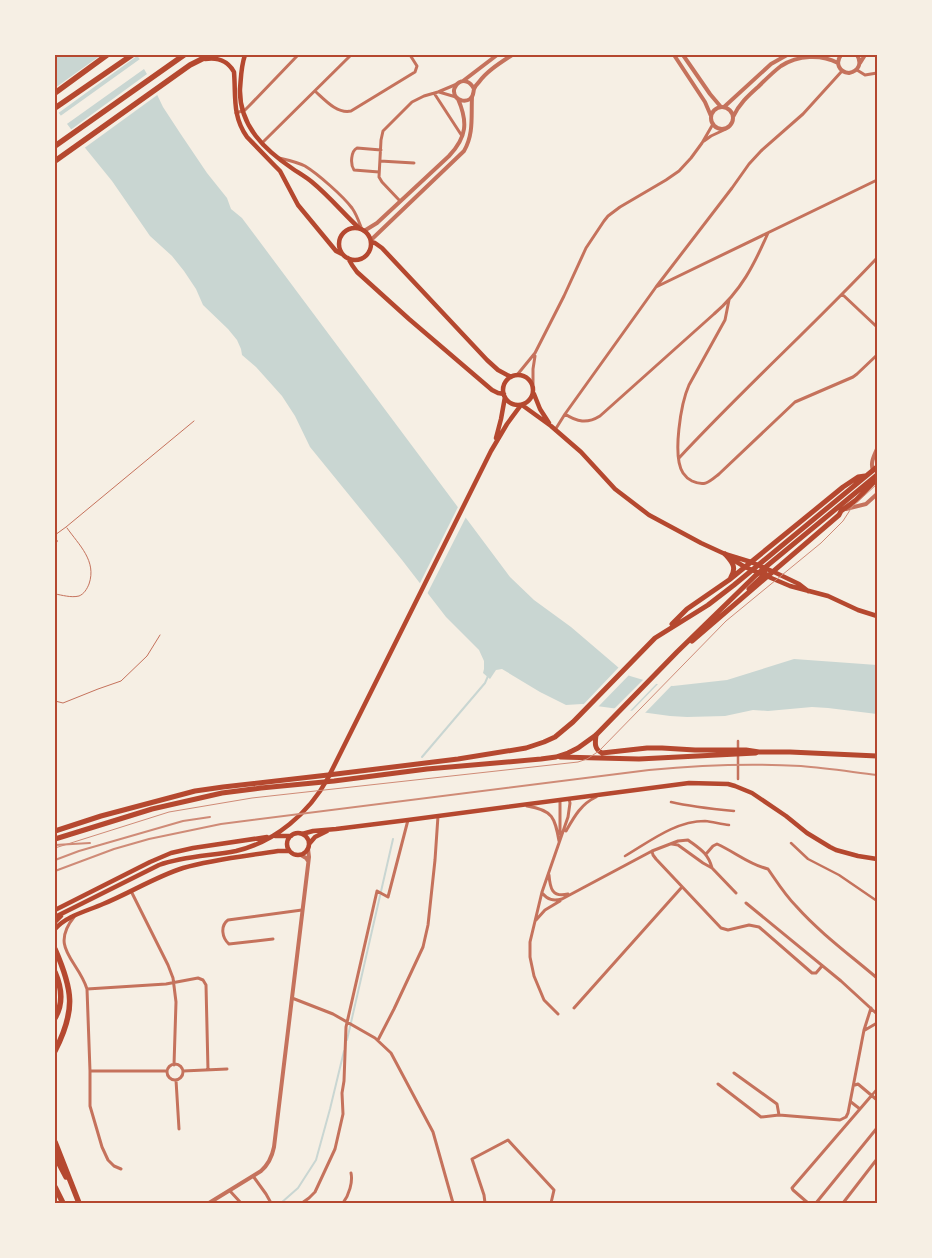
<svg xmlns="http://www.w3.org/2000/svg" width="932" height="1258" font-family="'Noto Sans',sans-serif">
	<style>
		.water { fill: #c9d6d2 }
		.pier { fill: #f6efe4 }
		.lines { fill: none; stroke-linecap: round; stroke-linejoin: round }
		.stream { stroke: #c9d6d2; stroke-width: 2 }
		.service { stroke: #c5725c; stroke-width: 1 }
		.pedestrian { stroke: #c5725c; stroke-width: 2.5 }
		.minor { stroke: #c5725c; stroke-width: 3 }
		.tertiary { stroke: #c5725c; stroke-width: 4 }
		.secondary { stroke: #b5482f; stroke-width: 4.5 }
		.primary { stroke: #b5482f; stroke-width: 5 }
		.trunk { stroke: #b5482f; stroke-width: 5 }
		.motorway { stroke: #b5482f; stroke-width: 5.5 }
		.tram { stroke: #cf8b77; stroke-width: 1 }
		.rail { stroke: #cf8b77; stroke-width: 2 }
		.neatline { fill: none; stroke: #b5482f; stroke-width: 2 }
	</style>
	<rect width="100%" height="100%" fill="#f6efe4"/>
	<path class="water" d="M55,55h83l25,52 17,26 27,40 20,25 4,11 11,9 268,359 24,23 37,27 55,47 4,2 27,8 16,2 54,-6 67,-21 83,6v49l-49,-6 -16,-1 -44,4 -15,-1 -28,6 -38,1 -17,-1 -88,-12 -16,1 -26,-13 -38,-23 -6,1 -6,9 -7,-6 1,-4v-8l-5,-11 -33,-33 -44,-57 -92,-113 -15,-31 -13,-20 -26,-29 -14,-12 -1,-6 -4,-9 -9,-11 -25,-24 -7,-16 -12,-18 -12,-15 -22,-20 -38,-55 -26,-32 -31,-41z"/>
	<path class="pier" d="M101,55h39l2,4 6,-4h4l3,5 -2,2 1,2 -7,4 13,25 -77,56 -14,-18 78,-57 -3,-5 -87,62 -2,-3v-6l5,-4 -1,-1 81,-58 -3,-3 -80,58 -2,-2v-24z
		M459,505l8,10 -41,81 -7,-11z
		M620,666l11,7 -35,36 -15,-2z
		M645,678l13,4 -30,31 -16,-2z
		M660,682l14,1 -31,32 -13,-2z"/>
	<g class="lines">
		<path class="stream" d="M422,757l63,-74 3,-7
			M347,1040l46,-201
			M281,1203l17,-15 18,-28 14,-51 14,-58"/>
		<path class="service" d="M55,535l11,-8 128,-106
			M55,594c7,1 16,4 24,2 5,-2 8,-7 10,-12 8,-23 -10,-39 -22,-56
			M55,701l8,2 35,-14 23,-8 26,-25 13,-21"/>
		<path class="pedestrian" d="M738,750v-9
			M738,779v-24
			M671,802c21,5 42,7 63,9
			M791,843l17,16 31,16 38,26
			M625,856c24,-14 50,-35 80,-35 8,1 16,3 24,4
			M872,1095l5,-6"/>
		<path class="minor" d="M857,70l8,5 12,-2
			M315,91c10,9 22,23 36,20l64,-39 2,-6 -7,-11
			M439,92l17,5
			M434,93l28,43
			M236,113l9,-3 4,-4 49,-51
			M704,141l7,-5 15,-7
			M262,143l89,-88
			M279,158c9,2 18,4 26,8 13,8 38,30 47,42 5,7 7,14 10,22
			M380,161l34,2
			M379,172l-25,-2c-4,-6 -3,-19 3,-22l24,2
			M400,201l-18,-19 -3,-5 2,-37 2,-9 29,-29 12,-6 14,-4 19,-8
			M656,287l221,-107
			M842,294l35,33
			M729,300l-4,20 -36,65c-8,18 -17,71 -6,88 2,3 5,6 9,8 13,6 17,1 27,-7l76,-72 58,-25 4,-3 20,-19
			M517,375l18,-22 29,-57 22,-48 18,-27 4,-5 12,-9 46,-27 13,-9 12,-13 11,-15 11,-19
			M533,384v-15l2,-13
			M565,414c12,8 22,10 35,2l114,-102c27,-23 40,-49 54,-81
			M555,430l10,-16 91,-127 76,-99 17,-24 12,-13 42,-37 39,-43
			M679,458c64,-69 134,-132 198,-200
			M560,800v34
			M527,806c26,4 28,12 32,35
			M566,831c8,-14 15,-27 30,-34
			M672,844l6,1 25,18 9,5 24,25
			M652,851l1,4 3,4 65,69 7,2 21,-5 10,2 53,46h4l6,-7
			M706,854l7,-8 4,-2c18,8 33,21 51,25 9,13 17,26 28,37 24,27 54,49 81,72
			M549,875c1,13 3,23 19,19
			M131,891l37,74 5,13 3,24 -2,63
			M542,893c6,7 11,8 20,6l90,-48 26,-10 10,-1c12,9 20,13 24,28
			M746,903l95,78 36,33
			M74,917c-25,31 4,43 13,72l3,82v35l12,41 6,13 6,6 7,3
			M536,920l9,-10 15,-9
			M273,939l-44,5c-7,-6 -9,-18 -1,-24l74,-10
			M87,989l79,-5 32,-6 5,2 3,5 2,85
			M292,998l41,16 42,24 16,15 42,79 20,71
			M574,1008l108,-121
			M558,1014l-14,-14 -10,-24 -4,-19v-15l12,-50 26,-75 2,-14 -1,-4
			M865,1030l12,-7
			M378,1040l16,-31 29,-62 5,-22 7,-65 3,-44
			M167 1072a8 8 0 1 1 16 0a8 8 0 1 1-16 0Z
			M90,1071h77
			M183,1071l44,-2
			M734,1073l43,31 2,11
			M176,1080l3,49
			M718,1084l43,33 18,-2 61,5 6,-3 2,-4 16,-83 7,-22
			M855,1085l3,-1 19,16
			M851,1102l9,7
			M253,1176l13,18 5,9
			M230,1191l11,12
			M302,1203l7,-5 6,-6 20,-43 8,-35 -1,-21 2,-12 2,-54 31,-136 11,6 20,-77
			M343,1203c6,-8 10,-21 8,-30
			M485,1203l-1,-8 -12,-36 36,-19 46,50 -3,13
			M808,1203l-15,-13 -1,-2 80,-93
			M816,1203l61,-75
			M843,1203l34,-44"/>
		<path class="tertiary" d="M674,55l31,47 6,14
			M683,55l27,39 11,13
			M841,55c-6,8 -2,17 8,18 10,-2 13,-10 8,-18
			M860,63l5,-8
			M463,81l34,-26
			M474,89c-8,-17 -26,-3 -18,8 3,4 10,5 14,2 4,-3 3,-6 4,-10 1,-3 3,-5 5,-7 8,-11 21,-19 33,-27
			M711 118a11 11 0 1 1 22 0a11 11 0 1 1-22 0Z
			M724,107l47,-43 16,-9
			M733,117c6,-13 15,-21 25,-30 7,-7 15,-15 23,-21 17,-11 40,-12 57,-3
			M364,231l13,-8 72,-67c18,-19 19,-34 9,-57
			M371,240l93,-89c10,-17 7,-35 8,-54
			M873,470c-3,-7 1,-14 4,-21
			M846,509l20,-5 11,-10
			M301,855l5,3 2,3
			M209,1203l52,-32c8,-7 11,-14 13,-24l35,-290 -1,-8"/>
		<path class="secondary" d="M245,55c-4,11 -4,23 -5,34 -1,37 25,61 53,80 6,4 13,8 19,13 17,14 31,31 47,46
			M205,59c12,-2 23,2 29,13 2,24 -2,44 13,65l28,29 5,5 18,34 38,46 6,3
			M339 244a16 16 0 1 1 32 0a16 16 0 1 1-32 0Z
			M371,242l4,1 7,5 105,112 11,10 13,7
			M348,258l4,7 5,7 52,47 83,71 6,3 6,1
			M503 390a15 15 0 1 1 30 0a15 15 0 1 1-30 0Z
			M534,394l6,15 9,14
			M522,405l29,21 30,26 34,37 34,26 52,28 24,11 26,8 23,10 25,12 9,7
			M496,438l5,-19 4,-22
			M730,558l15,9 45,19 38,10 30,14 19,6
			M287 844a11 11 0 1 1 22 0a11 11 0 1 1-22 0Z
			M302,834l11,-3 23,-2 72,-9 281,-37 39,1 7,2 17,7 34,23 21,17 23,14 6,3 22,6 19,3
			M275,836h16
			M309,844l6,-7 12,-6
			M55,910l95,-48 21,-9 22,-5 74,-11
			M55,917l104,-52c25,-9 51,-9 77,-14 39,-9 73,-38 92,-73l163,-327 16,-27 14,-19
			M55,922l6,-6
			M55,929c11,-13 32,-18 48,-25 27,-11 52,-27 80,-36 31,-9 64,-12 95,-17h11"/>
		<path class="primary" d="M596,735c-1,8 -2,14 6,18l45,-5h15l33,2h51l13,2h31l87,4
			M560,757l79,2 117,-6"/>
		<path class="trunk" d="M725,554c7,8 12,13 6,23
			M749,589l16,-15v-3l-3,-2
			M672,624l15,-15 42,-29 114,-93 15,-10 7,-1
			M692,641l147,-126 2,-4 15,-11 19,-19
			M55,831l46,-15 94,-25 28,-4 105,-12 130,-16 68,-11 18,-6 11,-5 18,-15 82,-84 53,-33 26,-20 143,-118
			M55,839l97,-30 70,-16 39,-5 73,-7 93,-12 114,-10 15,-2 12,-4 10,-5 18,-13 81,-83 79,-77 121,-100"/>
		<path class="motorway" d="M55,93l52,-38
			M55,108l77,-53
			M55,146l129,-91
			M55,161l135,-96 20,-10
			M55,949c18,41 21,61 0,102
			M55,972c7,16 9,31 0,46
			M55,1142l24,61
			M55,1156l11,21
			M55,1187l8,16"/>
		<path class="tram" d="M55,848l114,-36 83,-14 326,-36 9,-3 12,-8 127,-130 95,-78 22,-22 9,-14 25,-23"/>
		<path class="rail" d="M55,542l2,-1
			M55,845l35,-2
			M55,860l24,-9 104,-30 27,-4
			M55,871l59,-22 35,-10 72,-15 428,-54c51,-5 101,-7 152,-4 26,2 51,6 76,9"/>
	</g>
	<rect width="932" height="1258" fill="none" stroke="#f6efe4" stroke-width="112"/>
	<rect x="56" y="56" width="820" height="1146" class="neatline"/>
</svg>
